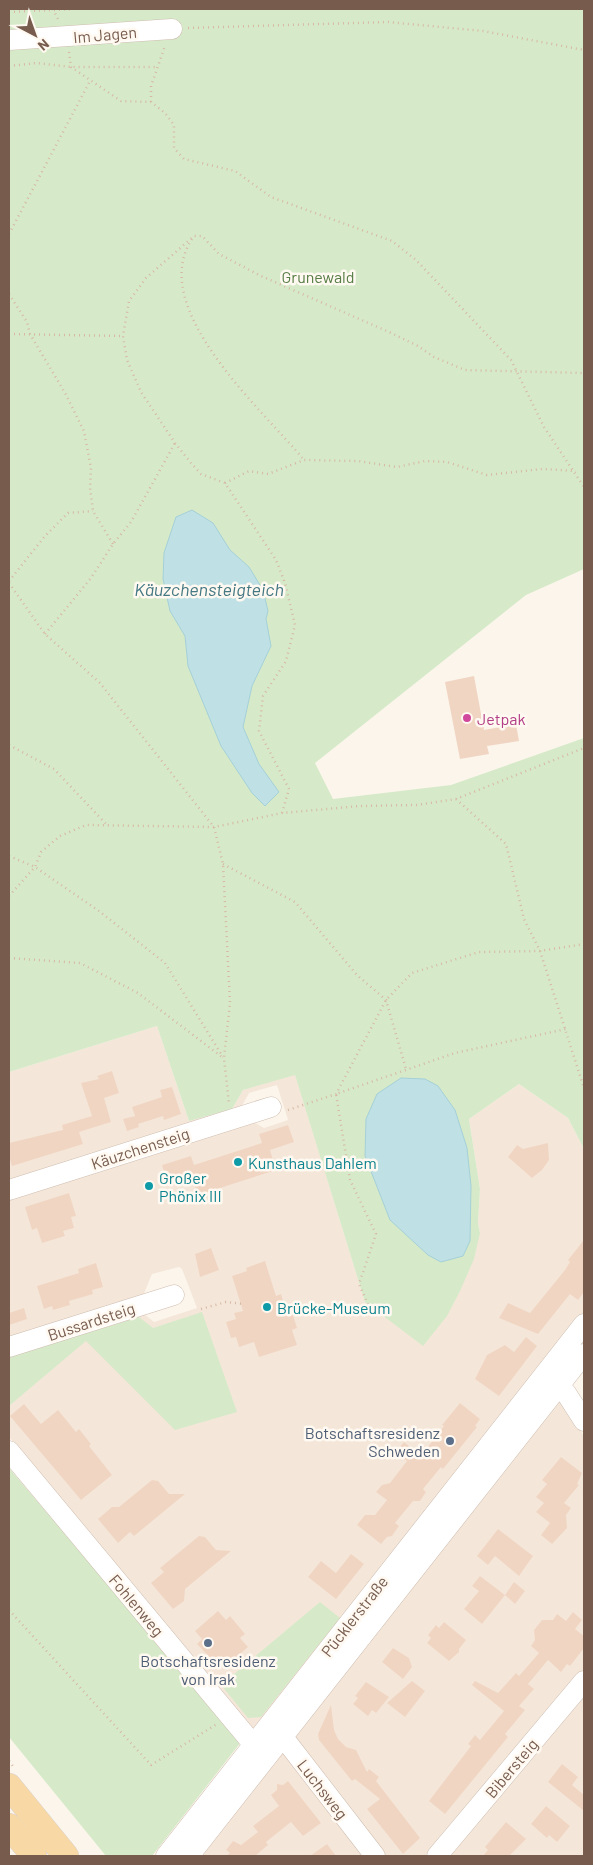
<svg xmlns="http://www.w3.org/2000/svg" width="593" height="1865" font-family="Barlow,sans-serif">
	<style>
		.residential { fill: #f4e7d9 }
		.green { fill: #d6eac9 }
		.water { fill: #bfe1e6; stroke: #a5d0d8 }
		.building { fill: #f1d5c3 }
		.lines { fill: none; stroke-linecap: round; stroke-linejoin: round }
		.minor-casing { stroke: #cfbdb0; stroke-width: 21 }
		.major-casing { stroke: #d9d1cd; stroke-width: 26 }
		.path { stroke: #d7b8a5; stroke-width: 2.5; stroke-dasharray: 1 4; stroke-linecap: butt }
		.minor { stroke: #fff; stroke-width: 20 }
		.major { stroke: #f8d9a6; stroke-width: 25 }
		.hotel-dot { fill: #d1479c; stroke: #fff9f1; stroke-width: 2 }
		.culture-dot { fill: #0f9aa8; stroke: #fff9f1; stroke-width: 2 }
		.service-dot { fill: #5c6f8a; stroke: #fff9f1; stroke-width: 2 }
		.labels { text-anchor: middle; dominant-baseline: central; stroke-width: 5; stroke-linejoin: round; paint-order: stroke }
		.street-label { font-size: 16px; fill: #775c4e; stroke: #fff9f1 }
		.park-label { font-size: 16px; fill: #567d45; stroke: #fff9f1 }
		.hotel-label { font-size: 16px; fill: #b23c85; stroke: #fff9f1; text-anchor: start }
		.culture-label { font-size: 16px; fill: #0d838f; stroke: #fff9f1; text-anchor: start }
		.service-label { font-size: 16px; fill: #4e5e75; stroke: #fff9f1; text-anchor: end }
		.water-label { font-size: 18px; font-style: italic; fill: #447883; stroke: #fff9f1 }
	</style>
	<rect width="100%" height="100%" fill="#fcf5eb"/>
	<path class="residential" d="M157,1026l32,95 43,-12 11,-19 52,-16 70,228 115,-69 -2,-10 2,-34 -11,-70 50,-35 49,34 16,31v167l-327,413h-6l-242,-292v-84l135,-39 10,8 43,-14 -15,-39 -3,-2 -27,7 -9,22 -134,43v-143l243,-75 12,7 24,-8 -11,-35 -28,8 -10,18 -230,74v-113z
		M557,1401l4,1 23,34v235l-155,185h-44l-90,-118 -1,-5z
		M584,1690v166h-139z
		M282,1752l82,104h-167z"/>
	<path class="green" d="M9,9h575v560l-58,26 -211,168 18,36 118,-14 133,-47v411l-16,-31 -49,-34 -50,35 11,70 -2,34 2,10 -6,26 -14,32 -13,25 -24,30 -58,-44 -70,-227 -52,15 -11,19 -43,12 -32,-95 -148,46z
		M202,1312l35,100 -62,18 -89,-89 -77,65v-49l130,-40 14,11z
		M9,1468l232,274 -89,114h-46l-97,-119z
		M320,1602l20,16 -79,99 -13,1 -27,-33z"/>
	<path class="water" d="M192,510l21,13 17,27 19,17 14,23 5,21 -2,8 5,27 -19,40 -9,41 16,37 20,28 -14,14 -13,-13 -31,-47 -33,-80 -3,-30 -15,-25 -7,-32 1,-26 12,-36z
		M401,1078l24,1 13,7 17,24 12,38 4,38 -1,55 -7,15 -22,6 -13,-7 -38,-35 -25,-64 1,-37 11,-25z"/>
	<path class="building" d="M474,676l10,54 32,-6 3,17 -32,5 2,8 -29,5 -15,-77z
		M112,1071l7,22 -15,5 7,24 -32,10 4,12 -71,22 -3,-10v-13l54,-13 -1,-5 30,-9 -11,-33 18,-4 -2,-3z
		M172,1087l9,27 -17,6 -1,-4 -25,8 1,3 -12,4 -4,-12 12,-3 1,3 -4,-12 30,-10 -2,-7z
		M288,1125l6,17 -24,8 6,20 -78,25 -7,-20 -24,7 -5,-17 29,-9 3,9 68,-22 -3,-9z
		M548,1143l1,17 -7,10 -10,8 -24,-21 9,-12 6,4z
		M69,1193l7,23 -5,1 3,11 -11,3 2,5 -23,7 -5,-15 -5,2 -7,-23z
		M584,1240v52l-6,8 -8,-6 -32,40 -39,-16 9,-15 22,10 35,-43 5,-8 -2,-2z
		M211,1248l8,22 -19,7 -5,-23z
		M265,1261l11,35 5,-2 3,10 5,-1 8,25 -5,2 5,15 -38,12 -5,-15 -15,5 -3,-10 -5,1 -5,-16 10,-3 -2,-6 9,-2 -11,-35 15,-5 -1,-3z
		M96,1263l7,24 -11,3 1,4 -24,7 1,4 -17,5 -1,-4 -8,3 -7,-23 42,-13 -1,-4z
		M24,1308l3,11 -18,6v-12z
		M526,1337l11,9 -38,50 -24,-17 12,-24 18,-10 9,7z
		M460,1403l20,16 -5,7 2,1 -34,42 -2,-2 -18,22 3,3 -6,9h-7l-18,22 4,3 -7,10 -5,1 -6,7 -24,-19 8,-10h10l12,-15 -11,-8 6,-7 8,-2 17,-22 -11,-9 8,-10 17,14 23,-30 -2,-1z
		M24,1404l17,20 17,-14 18,22 3,-3 12,15 -2,2 23,29 -31,25 -71,-84z
		M561,1457l21,16 -5,11 2,1 -15,18 7,5 -5,7 1,13 -15,16 -11,-9 9,-12 -14,-11 8,-9 -8,-6 11,-13 -5,-4z
		M152,1480l6,1 11,13h16l-51,42 -4,-4 -12,11 -20,-24 14,-12h7z
		M498,1529l35,27 -14,20 -24,-20 -7,9 -11,-9z
		M199,1536l6,1 11,13 15,1 -46,38 -1,12 -11,8 -22,-26 13,-11 -4,-4z
		M351,1554l13,10 -28,35 -28,-22 13,-16 15,12z
		M480,1576l25,19 9,-13 11,9 -10,13 -10,-9 -23,29 -18,-15 15,-18 -7,-5z
		M218,1611l8,9 4,-4 15,18 -5,4 8,9 -22,19 -8,-9 -5,4 -16,-17 5,-5 -7,-8z
		M573,1612l9,8 -7,9 9,7v12l-14,18 -3,-2 -6,8 -13,-12 -20,24 6,5 -15,17 6,4 -20,24 3,3 -63,77 -16,-13 42,-55 -3,-2 7,-9 5,5 24,-29 -32,-26 3,-4 23,12 18,-20 3,3 20,-23 -8,-7 4,-6 -1,-10 8,-10h11l4,-6 9,7z
		M444,1622l22,18 -7,9v3l-10,9 -22,-18 4,-5 -3,-3 8,-10 3,3z
		M393,1648l16,10 3,9 -9,12 -21,-17z
		M412,1681l13,10 -20,26 -18,-14z
		M366,1682l23,15 -13,16 -4,-3 -4,6 -15,-12 5,-6 -3,-2z
		M331,1705l3,25 4,9 8,8 10,3 11,22 2,-3 10,8 -3,4 44,57 -17,16 -36,-45 13,-10 -25,-20 -3,2 -33,-41 -1,-6z
		M562,1764l16,13 -6,8 12,10v16l-36,-29z
		M288,1781l33,42 -18,13 -12,-14 -25,20 2,3 -13,11h-29l4,-3 -4,-3 7,-9 8,4 17,-13 -5,-6 26,-20 -8,-11 6,-5v-6l6,1z
		M546,1806l24,20 -13,16 -8,-7 -2,3 -16,-14z
		M506,1822l20,17 -17,17h-26l5,-6 -3,-3z
		M327,1844l9,12h-26z"/>
	<g class="lines">
		<g class="minor-casing">
			<path id="minor" d="M9,40l163,-11
				M9,1190l262,-83
				M9,1347l165,-52
				M549,1380l17,13 18,28
				M9,1451l244,293 10,9
				M274,1729l9,8 92,119
				M166,1856l418,-532
				M189,1856l395,-502
				M437,1856l147,-175"/>
		</g>
		<g class="major-casing">
			<path id="major" d="M9,1786l57,70
				M9,1826l25,30"/>
		</g>
		<path class="path" d="M53,9l6,12
			M9,12l65,-3
			M188,28l200,-6 95,9 101,19
			M69,52l2,15 50,34 30,1 14,11 9,12v23l10,11 51,12 36,26 121,44 24,19 95,100 33,67 40,60
			M9,66l28,-3 34,4h85
			M151,102v-16l14,-40
			M9,234l81,-153
			M192,239c-46,70 73,173 112,221
			M9,294l18,28 3,12 35,59 19,38 7,37 -1,20 3,23 20,33
			M9,334l114,2
			M225,483l24,-12 19,3 36,-14 54,1 39,6 28,-6 22,1 40,13 55,-6 34,2
			M9,581l36,-45 23,-23 25,-2
			M9,583l36,51 55,49 114,144 9,37 7,139 -6,55 5,46
			M45,634l46,-56 22,-34 18,-22 44,-79
			M9,745l45,24 53,56
			M456,799l50,45 18,75 16,32 44,137
			M282,813l7,-24 -30,-58 4,-35 23,-35 9,-36 -10,-42 -9,-23 -51,-77 -24,-9 -10,-11 -16,-20 -34,-51 -14,-32 -4,-24 6,-35 17,-23 48,-42h8l17,18 42,22 128,56 29,14 16,11 31,13 119,3
			M9,856l26,11 64,44 66,52 58,94
			M223,864l72,38 62,73 29,25 20,69
			M9,896l26,-29 6,-15 19,-16 26,-11 128,2 68,-14 78,-7 57,-1 39,-6 128,-51
			M9,958l71,5 58,30 84,64
			M288,1110l48,-16 50,-94 26,-27 67,-21 61,-1 44,-7
			M201,1309l25,-7 18,2
			M370,1309l-11,-25 17,-50 -26,-54 -14,-86 119,-41 111,-24
			M9,1610l142,155 66,-41
			M9,1761l6,8"/>
		<use href="#minor" class="minor"/>
		<use href="#major" class="major"/>
	</g>
	<circle class="hotel-dot" cx="467" cy="718" r="5"/>
	<g class="culture-dot">
		<circle cx="238" cy="1162" r="5"/>
		<circle cx="149" cy="1186" r="5"/>
		<circle cx="267" cy="1307" r="5"/>
	</g>
	<g class="service-dot">
		<circle cx="450" cy="1441" r="5"/>
		<circle cx="208" cy="1643" r="5"/>
	</g>
	<g class="labels">
		<g class="street-label">
			<text transform="translate(105 34) rotate(-5)">Im Jagen</text>
			<text transform="translate(140 1148) rotate(-18)">Käuzchensteig</text>
			<text transform="translate(91 1321) rotate(-18)">Bussardsteig</text>
			<text transform="translate(137 1605) rotate(50)">Fohlenweg</text>
			<text transform="translate(354 1616) rotate(-52)">Pücklerstraße</text>
			<text transform="translate(511 1768) rotate(-50)">Bibersteig</text>
			<text transform="translate(323 1789) rotate(52)">Luchsweg</text>
		</g>
		<g class="park-label">
			<text x="318" y="276">Grunewald</text>
		</g>
		<g class="hotel-label">
			<text x="477" y="718">Jetpak</text>
		</g>
		<g class="culture-label">
			<text x="248" y="1162">Kunsthaus Dahlem</text>
			<text x="159" y="1177">Großer<tspan x="159" dy="18">Phönix III</tspan></text>
			<text x="277" y="1307">Brücke-Museum</text>
		</g>
		<g class="service-label">
			<text x="440" y="1432">Botschaftsresidenz<tspan x="440" dy="18">Schweden</tspan></text>
			<text x="208" y="1660" text-anchor="middle">Botschaftsresidenz<tspan x="208" dy="18">von Irak</tspan></text>
		</g>
		<g class="water-label">
			<text x="209" y="589">Käuzchensteigteich</text>
		</g>
	</g>
	<rect width="593" height="1865" fill="none" stroke="#775c4e" stroke-width="20"/>
	<g transform="translate(35 35) rotate(139)" stroke="#fff9f1" stroke-width="4" paint-order="stroke">
	<path d="M0-4L9 19L0 12L-9 19Z" fill="#775c4e"/>
	<text y="-8" font-size="14" font-weight="bold" text-anchor="middle" fill="#775c4e">N</text>
	</g>
</svg>
